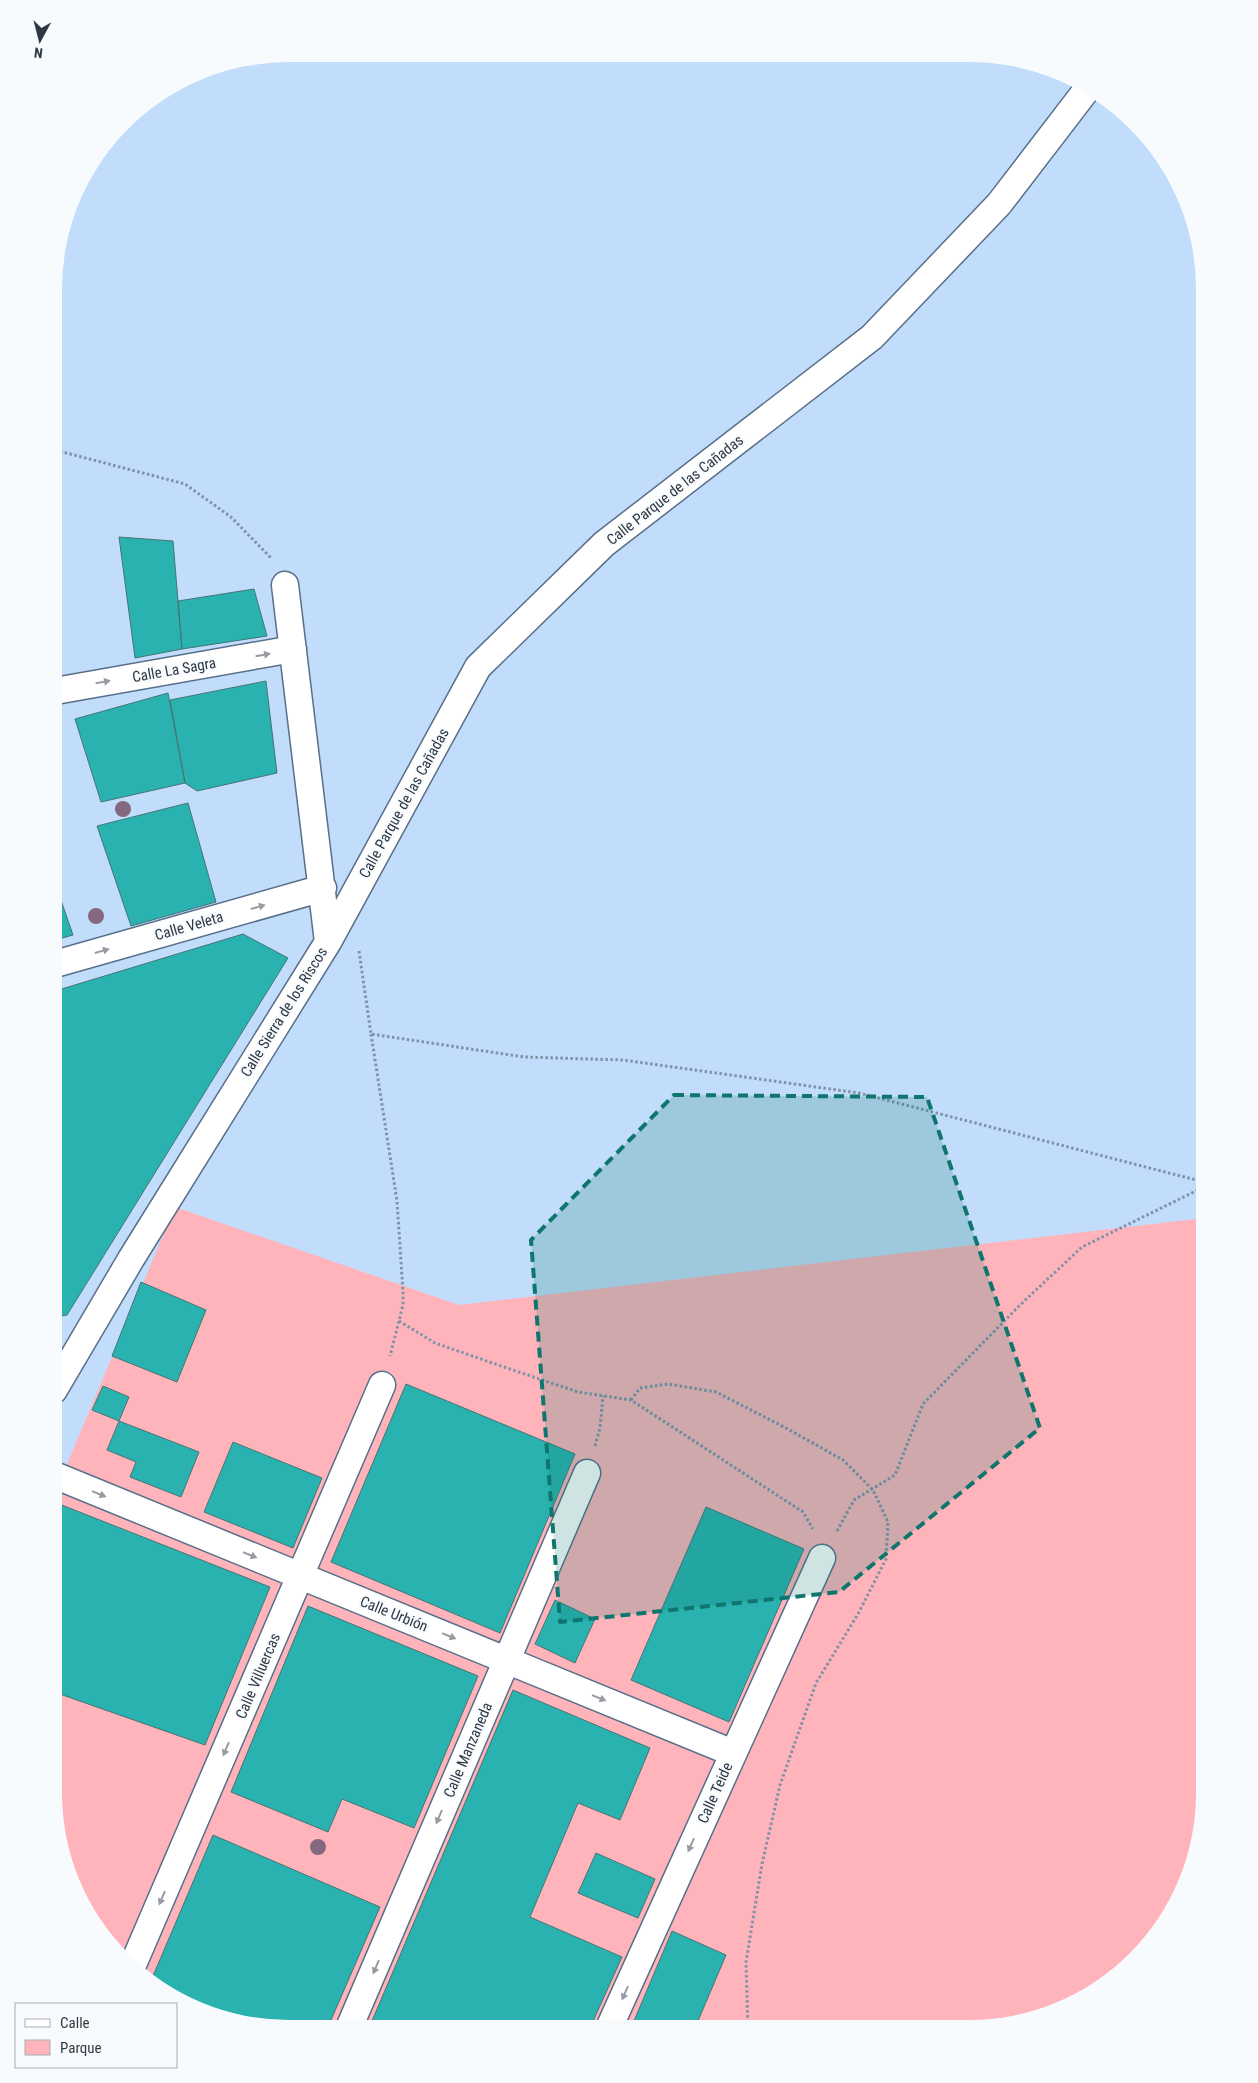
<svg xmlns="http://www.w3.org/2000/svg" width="1258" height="2083" font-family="'Roboto Condensed',sans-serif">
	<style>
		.green { fill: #ffb4bb }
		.building { fill: #29b2af; stroke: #467573 }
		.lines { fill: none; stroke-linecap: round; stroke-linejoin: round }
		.street-casing { stroke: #586f8a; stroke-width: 29 }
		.path { stroke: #7f92a8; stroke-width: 3; stroke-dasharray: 2.5 2.5; stroke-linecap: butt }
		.street { stroke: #fff; stroke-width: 26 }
		.tree { fill: #836880 }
		.oneway { fill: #969ca2 }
		.marked { fill: #0f766e; fill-opacity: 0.2; stroke: #0f766e; stroke-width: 4; stroke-dasharray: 10 6; stroke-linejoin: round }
		.labels { text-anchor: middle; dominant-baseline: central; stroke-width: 4.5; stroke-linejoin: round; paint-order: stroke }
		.street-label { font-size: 15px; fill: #2e3844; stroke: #f8fbfe }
	</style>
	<rect width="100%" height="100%" fill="#c2dcfb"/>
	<path class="green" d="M175,1207l284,98 745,-87v592l-18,74 -30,53 -44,43 -53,31 -90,18 -710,-2 -60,-16 -53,-31 -44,-43 -30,-53 -18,-90v-299z"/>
	<path class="building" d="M119,537l54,4 9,108 -47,9z
		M254,589l13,47 -85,13 -4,-48z
		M266,681l11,92 -80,18 -12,-8 -15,-83z
		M168,693l17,90 -84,19 -26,-83z
		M188,803l28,99 -85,24 -34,-100z
		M55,883l18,52 -18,5z
		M243,934l45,24 -221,357 -13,2 1,-326z
		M141,1282l65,28 -29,72 -65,-26z
		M406,1384l169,70 -75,179 -169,-71z
		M103,1386l26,11 -10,24 -27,-11z
		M119,1421l80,31 -18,45 -51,-20 6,-15 -29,-12z
		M233,1442l89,36 -29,70 -89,-36z
		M54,1502l216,85 -65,158 -151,-53z
		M706,1507l98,42 -75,173 -98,-42z
		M555,1600l40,19 -20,44 -40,-19z
		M308,1606l170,70 -64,152 -72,-29 -14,33 -97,-40z
		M513,1690l137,58 -30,72 -42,-17 -48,114 92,40 -32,71h-221z
		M213,1835l167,72 -52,120h-69l-60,-16 -49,-28z
		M596,1853l59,26 -17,39 -60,-25z
		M672,1931l54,24 -31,73h-64z"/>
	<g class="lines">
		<g class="street-casing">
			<path id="street" d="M285,585l43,357
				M55,691l238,-42
				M55,964l268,-76
				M54,1390l77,-131 197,-317 150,-275 126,-123 268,-207 127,-133 89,-116
				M54,1475l679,278
				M132,1967l250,-582
				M349,2028l238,-555
				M609,2028l213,-470"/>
		</g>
		<path class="path" d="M55,450l130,34 46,33 41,42
			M359,951l12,83 153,23 99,3 236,33 345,89
			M371,1034l26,167 6,91v13l-13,51
			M399,1321l36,22 69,24 74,25 53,8 172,112 10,17
			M631,1400l9,-12 28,-4 48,8 70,36 57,32 30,30 15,32 -2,37 -28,55 -42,69 -36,102 -18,79 -16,98 2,67
			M595,1446l5,-18 3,-32
			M837,1531l17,-31 41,-25 28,-71 97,-99 62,-58 122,-60"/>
		<use href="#street" class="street"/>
	</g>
	<g class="tree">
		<circle cx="123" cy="809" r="8"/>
		<circle cx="96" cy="916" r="8"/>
		<circle cx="318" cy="1847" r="8"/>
	</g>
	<defs><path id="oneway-solid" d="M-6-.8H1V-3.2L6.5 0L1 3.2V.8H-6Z" transform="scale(1.25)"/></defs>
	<g class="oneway">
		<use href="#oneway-solid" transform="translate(263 655) rotate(-10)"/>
		<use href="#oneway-solid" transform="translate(103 682) rotate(-10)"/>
		<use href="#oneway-solid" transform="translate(258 907) rotate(-16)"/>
		<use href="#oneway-solid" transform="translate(102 951) rotate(-16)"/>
		<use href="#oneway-solid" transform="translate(99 1494) rotate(22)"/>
		<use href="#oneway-solid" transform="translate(250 1555) rotate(22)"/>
		<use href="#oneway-solid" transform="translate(449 1636) rotate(22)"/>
		<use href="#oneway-solid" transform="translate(599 1698) rotate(22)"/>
		<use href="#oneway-solid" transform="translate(226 1749) rotate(113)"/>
		<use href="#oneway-solid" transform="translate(439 1817) rotate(113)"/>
		<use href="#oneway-solid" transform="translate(691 1845) rotate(114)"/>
		<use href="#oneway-solid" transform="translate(162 1898) rotate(113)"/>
		<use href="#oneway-solid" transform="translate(376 1967) rotate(113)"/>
		<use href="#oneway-solid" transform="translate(625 1993) rotate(114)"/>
	</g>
	<path class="marked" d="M674,1095l253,2 113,331 -201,164 -279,30 -29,-382z"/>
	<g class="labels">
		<g class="street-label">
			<text transform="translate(675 490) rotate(-38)">Calle Parque de las Cañadas</text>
			<text transform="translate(174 670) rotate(-10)">Calle La Sagra</text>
			<text transform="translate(404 803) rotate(-61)">Calle Parque de las Cañadas</text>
			<text transform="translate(189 926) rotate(-16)">Calle Veleta</text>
			<text transform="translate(284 1012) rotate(-58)">Calle Sierra de los Riscos</text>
			<text transform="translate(394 1614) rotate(22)">Calle Urbión</text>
			<text transform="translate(258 1676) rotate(-67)">Calle Villuercas</text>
			<text transform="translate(468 1750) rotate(-67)">Calle Manzaneda</text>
			<text transform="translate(715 1793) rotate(-66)">Calle Teide</text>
		</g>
	</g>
	<path d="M0 0H1258V2083H0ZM289 62H969A227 227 0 0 1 1196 289V1793A227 227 0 0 1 969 2020H289A227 227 0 0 1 62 1793V289A227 227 0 0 1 289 62Z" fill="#f8fbfe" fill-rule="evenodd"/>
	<rect x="15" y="2003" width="162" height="65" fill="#f8fbfe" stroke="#a7adb4"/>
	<rect x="25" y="2019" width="25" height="8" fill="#ffffff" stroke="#a7adb4"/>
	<text x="60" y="2028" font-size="15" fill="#2e3844">Calle</text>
	<rect x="25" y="2040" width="25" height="15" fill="#ffb4bb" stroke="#a7adb4"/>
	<text x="60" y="2053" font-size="15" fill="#2e3844">Parque</text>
	<g transform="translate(40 40) rotate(187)" stroke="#f8fbfe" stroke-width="4" paint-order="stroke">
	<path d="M0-4L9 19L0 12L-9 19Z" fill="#2e3844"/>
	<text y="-8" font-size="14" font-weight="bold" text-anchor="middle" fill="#2e3844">N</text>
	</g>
</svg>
